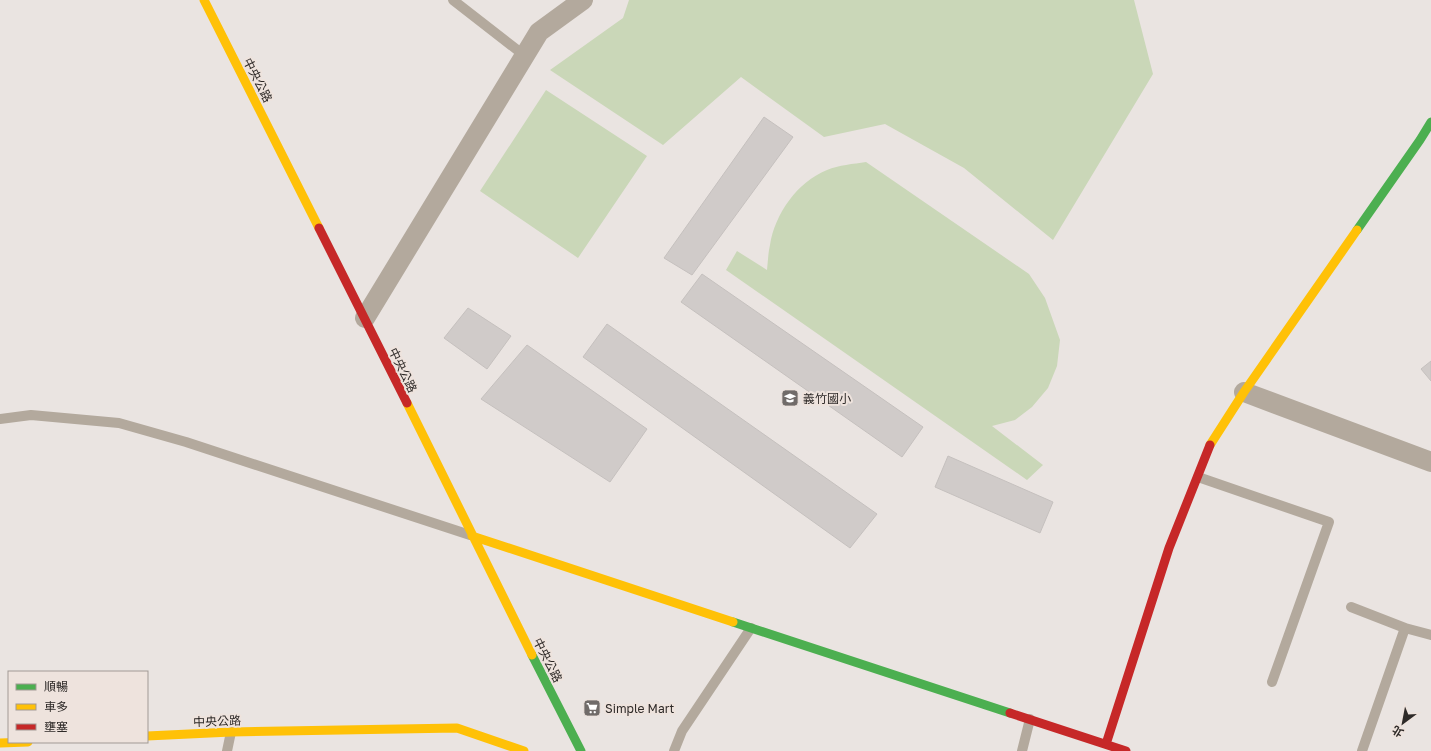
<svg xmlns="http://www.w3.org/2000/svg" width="1431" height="751" font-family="'Golos Text','Noto Sans TC',sans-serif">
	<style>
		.green { fill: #cad7b8 }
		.building { fill: #d0cbc9; stroke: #c5c0be }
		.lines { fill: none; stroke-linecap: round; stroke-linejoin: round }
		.lane { stroke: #b3a99d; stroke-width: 10 }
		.street { stroke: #b3a99d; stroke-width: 20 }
		.fast { stroke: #4caf50; stroke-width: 9 }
		.slow { stroke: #ffc107; stroke-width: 9 }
		.jam { stroke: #c62828; stroke-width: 9 }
		.labels { text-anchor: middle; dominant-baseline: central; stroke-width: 4; stroke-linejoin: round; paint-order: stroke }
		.street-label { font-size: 12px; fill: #2e2a28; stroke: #eee3dd }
		.poi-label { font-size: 12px; fill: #2e2a28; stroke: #eee3dd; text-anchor: start }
	</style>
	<rect width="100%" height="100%" fill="#eae4e1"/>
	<path class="green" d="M629,0h505l19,74 -100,166 -89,-72 -79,-44 -61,13 -83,-60 -78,68 -113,-75 73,-52z
		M546,90l101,66 -69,102 -98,-67z
		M866,162l163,112 16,24 15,42 -3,26 -9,22 -16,19 -17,13 -23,6 51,39 -16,15 -301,-210 11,-19 30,19c1,-8 1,-17 3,-25 5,-31 27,-63 57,-75 12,-5 26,-6 39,-8z"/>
	<path class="building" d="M764,117l29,20 -101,138 -28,-17z
		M702,274l221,153 -21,30 -221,-155z
		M468,308l43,28 -24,33 -43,-31z
		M607,324l270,190 -27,34 -267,-191z
		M527,345l120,84 -37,53 -129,-83z
		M1431,361v20l-10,-12z
		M948,456l105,46 -13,31 -105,-46z"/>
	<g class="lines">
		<path class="lane" d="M453,0l72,56
			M0,419l31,-4 88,8 67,19 284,93
			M1198,477l131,45 -57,160
			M1351,607l54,21
			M227,751l4,-19
			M674,751l8,-20 69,-103
			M1022,751l8,-32
			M1362,751l43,-123 26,7"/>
		<path class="street" d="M365,318l174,-286 44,-32
			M1244,392l187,70"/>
		<path class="fast" d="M1357,230l63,-90 11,-18
			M733,622l277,91
			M532,655l49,96"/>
		<path class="slow" d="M204,0l115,228
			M407,403l125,252
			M1210,445l34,-53 113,-162
			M472,536l261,86
			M147,736l84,-4 226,-4 67,23
			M0,743l28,-1"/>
		<path class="jam" d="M319,228l88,175
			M1010,713l116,38
			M1106,744l63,-196 41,-103"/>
	</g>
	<defs>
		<g id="school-square" transform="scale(0.9)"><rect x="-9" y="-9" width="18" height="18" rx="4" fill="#706b69" stroke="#eee3dd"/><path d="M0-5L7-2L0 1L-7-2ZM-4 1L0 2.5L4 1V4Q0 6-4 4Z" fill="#fff"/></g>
		<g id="supermarket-square" transform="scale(0.9)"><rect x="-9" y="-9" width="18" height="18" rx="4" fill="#706b69" stroke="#eee3dd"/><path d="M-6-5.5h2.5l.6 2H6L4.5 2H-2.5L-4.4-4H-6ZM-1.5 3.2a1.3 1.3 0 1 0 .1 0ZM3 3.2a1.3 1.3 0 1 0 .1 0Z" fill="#fff"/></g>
	</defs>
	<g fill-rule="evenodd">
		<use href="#school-square" x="790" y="398"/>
		<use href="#supermarket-square" x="592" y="708"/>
	</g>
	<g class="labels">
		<g class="street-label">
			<text transform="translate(258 80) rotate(63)">中央公路</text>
			<text transform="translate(403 370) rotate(64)">中央公路</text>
			<text transform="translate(548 660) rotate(63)">中央公路</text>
			<text transform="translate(217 721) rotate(-2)">中央公路</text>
		</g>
		<g class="poi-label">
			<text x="803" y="398">義竹國小</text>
			<text x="605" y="708">Simple Mart</text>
		</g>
	</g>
	<rect x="8" y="671" width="140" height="72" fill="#eee3dd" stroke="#a19995"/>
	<rect x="16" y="684" width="20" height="6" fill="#4caf50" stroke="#a19995"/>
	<text x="44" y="691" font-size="12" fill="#2e2a28">順暢</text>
	<rect x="16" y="704" width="20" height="6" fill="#ffc107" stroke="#a19995"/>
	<text x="44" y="711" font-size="12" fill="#2e2a28">車多</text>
	<rect x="16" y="724" width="20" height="6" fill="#c62828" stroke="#a19995"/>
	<text x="44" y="731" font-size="12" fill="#2e2a28">壅塞</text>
	<g transform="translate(1403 723) rotate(212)" stroke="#eee3dd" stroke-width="3" paint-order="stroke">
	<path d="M0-3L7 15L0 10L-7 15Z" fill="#2e2a28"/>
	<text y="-6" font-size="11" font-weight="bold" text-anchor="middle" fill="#2e2a28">北</text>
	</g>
</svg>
